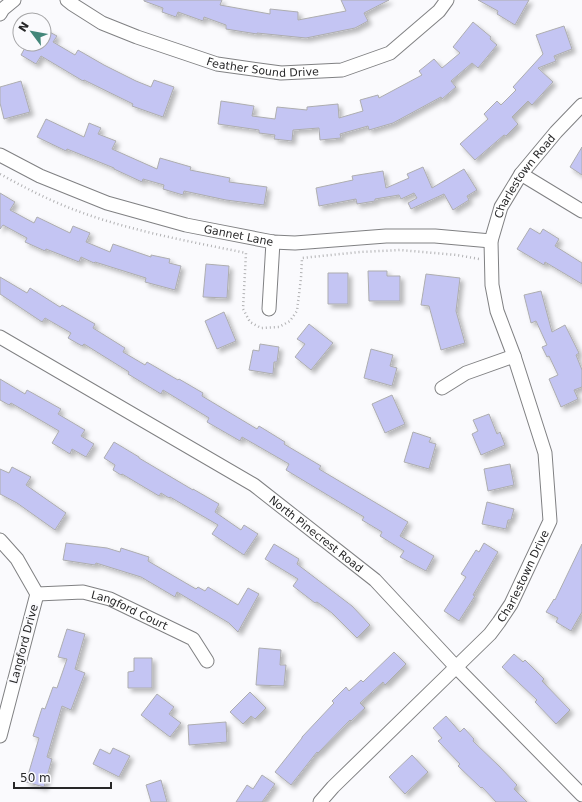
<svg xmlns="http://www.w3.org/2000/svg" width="582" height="802" font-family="'DejaVu Sans',sans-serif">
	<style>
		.building { fill: #c4c5f3; stroke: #adadaf; filter: url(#shadow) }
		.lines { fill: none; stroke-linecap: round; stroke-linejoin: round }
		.minor-casing { stroke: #808183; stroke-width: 15 }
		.path { stroke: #b1b1b3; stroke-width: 2.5; stroke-dasharray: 1 3; stroke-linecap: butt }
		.minor { stroke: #fff; stroke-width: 13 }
		.labels { text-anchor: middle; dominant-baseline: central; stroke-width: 4; stroke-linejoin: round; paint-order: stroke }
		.street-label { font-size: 11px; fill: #272728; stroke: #fafafd }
	</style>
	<defs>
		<filter id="shadow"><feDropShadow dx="3.5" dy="3.5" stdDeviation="2" flood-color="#0004"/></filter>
	</defs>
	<rect width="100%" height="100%" fill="#fafafd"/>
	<path class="building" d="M144,0h78l-2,5 50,9v-5l28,3v8l48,-9 -5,-11h48l-25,13 4,8 -13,7 -49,10 -49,-5v1l-31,-5v-4l-22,-8 -1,4 -25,-9 -2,5 -14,-5 1,-4 -19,-7z
		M478,0h51l-14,25 -18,-11 1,-3z
		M473,22l18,15 -1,2 7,6 -19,23 -6,-5 -21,18 5,6 -14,12 -1,-2 -48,26 -24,7 -1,-4 -28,8 1,4 -21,2 -1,-12 -26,2 -1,11 -18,-2 1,-4 -16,-2v-3l-41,-6 3,-23 33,5 -2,10 23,3 2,-12 30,3v-3l31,-3 1,14 24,-7 -3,-11 18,-5 1,3 43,-23 -3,-4 15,-12 8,9 18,-15 -7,-6z
		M564,26l8,23 -18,7 2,5 -18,7 15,14 -21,23 -4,-4 -16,16 6,7 -12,12 -2,-1 -29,25 -15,-16 28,-25 -4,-5 13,-13 4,4 15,-15 -3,-3 30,-33 -7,-19z
		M44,29l13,7 -4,6 22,13 3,-5 26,15 32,16 15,6 3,-7 20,7 -11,30 -31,-11 1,-2 -49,-24 -1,1 -42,-25 -5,8 -15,-9 6,-11h17z
		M21,81l9,31 -26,7 -4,-16v-16z
		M46,119l38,18 5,-14 12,5 -3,6 18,7 -4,8 45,20 3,-11 31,9 -1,3 40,8 -1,4 38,5 -3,18 -38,-5 -42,-9 -1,4 -20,-6 1,-4 -21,-6 -1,3 -28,-13v-1l-47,-19 -1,2 -29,-14z
		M582,147v28l-12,-8z
		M423,167l9,21 32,-19 13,21 -10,6 2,4 -16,10 -9,-16 -33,15 -3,-6 9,-5 -3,-5 -13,6 -2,-4 -24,4v2l-18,3 -1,-5 -37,7 -3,-18 37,-8 -1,-4 31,-5 3,17 23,-10 -2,-4z
		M0,193l15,9 -5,8 24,13 3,-6 33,16 3,-7 17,7 -4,9 24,10 3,-8 38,13v-2l19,4 -1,4 12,3 -6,24 -30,-8 1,-4 -51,-16 -1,1 -13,-6 -2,5 -33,-13 -1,2 -20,-9 2,-4 -24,-13 -3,4z
		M530,228l10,6 3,-5 16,10 -4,7 27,17v21l-37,-22 -1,3 -27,-16z
		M206,264l23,2 -2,32 -24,-1z
		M368,271h19v5h13v25h-31z
		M328,273h20v31h-20z
		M426,274l34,4 -4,33 9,32 -24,7 -12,-44 -8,-1z
		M0,277l27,16 3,-5 30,19 2,-2 33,19 -2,4 32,20 -2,4 22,13 2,-3 31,18 1,-1 24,14 -1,3 55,33 2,-3 26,16 -1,2 37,22 -2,3 89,53 -8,14 34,20 -8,15 -26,-14 4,-6 -24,-15 2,-4 -20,-12 2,-3 -78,-47 3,-6 -47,-27 -2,4 -33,-19 2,-4 -46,-28 -2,4 -33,-20 1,-2 -45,-28 -2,2 -14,-8 3,-5 -26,-15 -3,4 -42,-28z
		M541,291l11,41 13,-7 14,28 -3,2 6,15v17l-8,3 4,9 -17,8 -12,-28 9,-4 -9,-19 -2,1 -5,-10 5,-2 -11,-24 -5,2 -7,-28z
		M224,312l12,29 -19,8 -12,-28z
		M309,324l24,19 -22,27 -16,-13 10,-13 -8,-5z
		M260,344l19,3 -2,15h-3l-1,12 -24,-4 4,-20 6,1z
		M371,349l22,6 -3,11 7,2 -5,18 -28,-8z
		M0,379l25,15 2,-4 34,19 -3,5 27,16 -4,6 13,8 -8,13 -14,-8 -2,5 -18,-11 7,-12 -48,-28 -2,2 -9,-5z
		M392,395l13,29 -20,9 -13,-29z
		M489,414l8,20 3,-2 5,13 -24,10 -9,-21 6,-3 -5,-11z
		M413,432l18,6 -2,4 7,2 -7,25 -25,-7z
		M114,442l25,15v1l54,32v-1l26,15 -4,8 26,18 3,-5 14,9 -14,21 -32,-21 6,-9 -48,-28 -1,1 -8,-5 -2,3 -37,-22 -1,1 -8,-5 2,-5 -11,-7z
		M510,464l4,21 -26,6 -4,-22z
		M12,467l19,10 -5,8 40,28 -11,17 -38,-27 -17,-9v-25l9,4z
		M487,502l27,7 -3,11h-3l-2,9 -24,-5z
		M66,543l41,5 13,4 1,-4 28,9 -1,4 48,28 2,-2 7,4 3,-4 30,18 10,-17 11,6 -21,38 -9,-9 -52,-31 -2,5 -34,-20 -45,-14 -1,2 -32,-5z
		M484,543l14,9 -25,43 2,1 -16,25 -15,-10 22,-34 -5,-3 15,-24 3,2z
		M274,544l25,15 -2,5 55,42 18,19 -13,13 -25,-25 -15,-11 -2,1 -22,-17 5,-7 -33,-20z
		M582,544v68l-11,19 -15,-9 2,-4 -12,-6 8,-13 1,1z
		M67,629l18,5 -10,35 10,4 -14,37 -9,-4 -15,51 5,2 -8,28 -18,-5 13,-44 -6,-2 9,-28 3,1 8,-22 4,1 10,-29 -9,-2z
		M259,648l22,2 -1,15h6l-2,21 -28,-1z
		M394,652l12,12 -21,21 -2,-3 -23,21 5,5 -14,13 -1,-1 -32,33 -1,-1 -26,33 -16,-13 27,-34v-1l32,-34 -2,-2 14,-14 3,4 12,-11 2,2z
		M514,654l9,8 2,-2 19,19 -2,2 28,29 -14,14 -21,-22 2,-2 -35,-33z
		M134,658h18v30h-24v-16l6,-1z
		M250,692l16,16 -11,11 -4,-3 -8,8 -13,-12z
		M157,694l17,13 -5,7 12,9 -11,14 -29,-22z
		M446,716l14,16 4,-4 10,11 -1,2 27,26 17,18 -3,4 13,13h-31l-14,-15 -1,1 -23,-22 2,-2 -22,-23 4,-3 -9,-10z
		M226,722l1,20 -38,3 -1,-20z
		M113,748l17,8 -11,21 -26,-13 7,-15 10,5z
		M412,755l16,17 -23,22 -16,-17z
		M262,775l13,9 -13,18h-26l11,-17 6,4z
		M161,780l6,22h-16l-5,-17z"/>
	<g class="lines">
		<g class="minor-casing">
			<g id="minor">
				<path id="s1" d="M67,0l5,4 30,19 35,14 80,27 64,9 61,-3 48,-17 49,-42 8,-11"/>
				<path d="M0,14l3,-5 11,-9"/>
				<path id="s2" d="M0,155l40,21 67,27 79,22 87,17 22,1 91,-7h49l56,5"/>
				<path d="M521,174l61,37"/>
				<path d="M269,309l4,-67"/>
				<path id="s3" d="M0,337l254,148 121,95 81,87 126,128"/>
				<path d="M442,388l24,-15 48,-17"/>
				<path d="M0,540l17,19 20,35 -37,142"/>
				<path id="s4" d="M37,594l46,-2 27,7 83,40 14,22"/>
				<path id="s5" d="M320,802l13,-15 157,-153 9,-12 12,-18 39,-83 -5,-68 -31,-97 -17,-45 -5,-26 -1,-44 10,-34 20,-33 35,-42 26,-27"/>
			</g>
		</g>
		<path class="path" d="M0,174c20,11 39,21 60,30 59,25 123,36 186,49l-3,56 7,13 11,6 18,-1 11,-6 7,-10 4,-33 1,-20 58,-6 40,-2 57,5 22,4"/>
		<use href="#minor" class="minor"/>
	</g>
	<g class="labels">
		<g class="street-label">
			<text stroke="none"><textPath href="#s1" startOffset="210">Feather Sound Drive</textPath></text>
			<text stroke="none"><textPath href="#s5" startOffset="730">Charlestown Road</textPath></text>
			<text stroke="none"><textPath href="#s2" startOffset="253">Gannet Lane</textPath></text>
			<text stroke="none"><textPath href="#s3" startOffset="373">North Pinecrest Road</textPath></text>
			<text stroke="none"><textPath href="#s5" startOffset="306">Charlestown Drive</textPath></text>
			<text stroke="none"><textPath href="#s4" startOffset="96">Langford Court</textPath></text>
			<text transform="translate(24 644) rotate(-75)">Langford Drive</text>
		</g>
	</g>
	<g transform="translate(32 32) rotate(302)"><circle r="19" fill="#fafafd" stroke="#a6a6a8"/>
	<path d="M0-3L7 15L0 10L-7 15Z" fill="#43877a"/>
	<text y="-6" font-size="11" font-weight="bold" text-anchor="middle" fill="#272728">N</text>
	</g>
	<path d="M14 782v6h97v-6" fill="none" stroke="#272728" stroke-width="2"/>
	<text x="20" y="782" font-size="12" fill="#272728" stroke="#fafafd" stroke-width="3" paint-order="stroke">50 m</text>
</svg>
